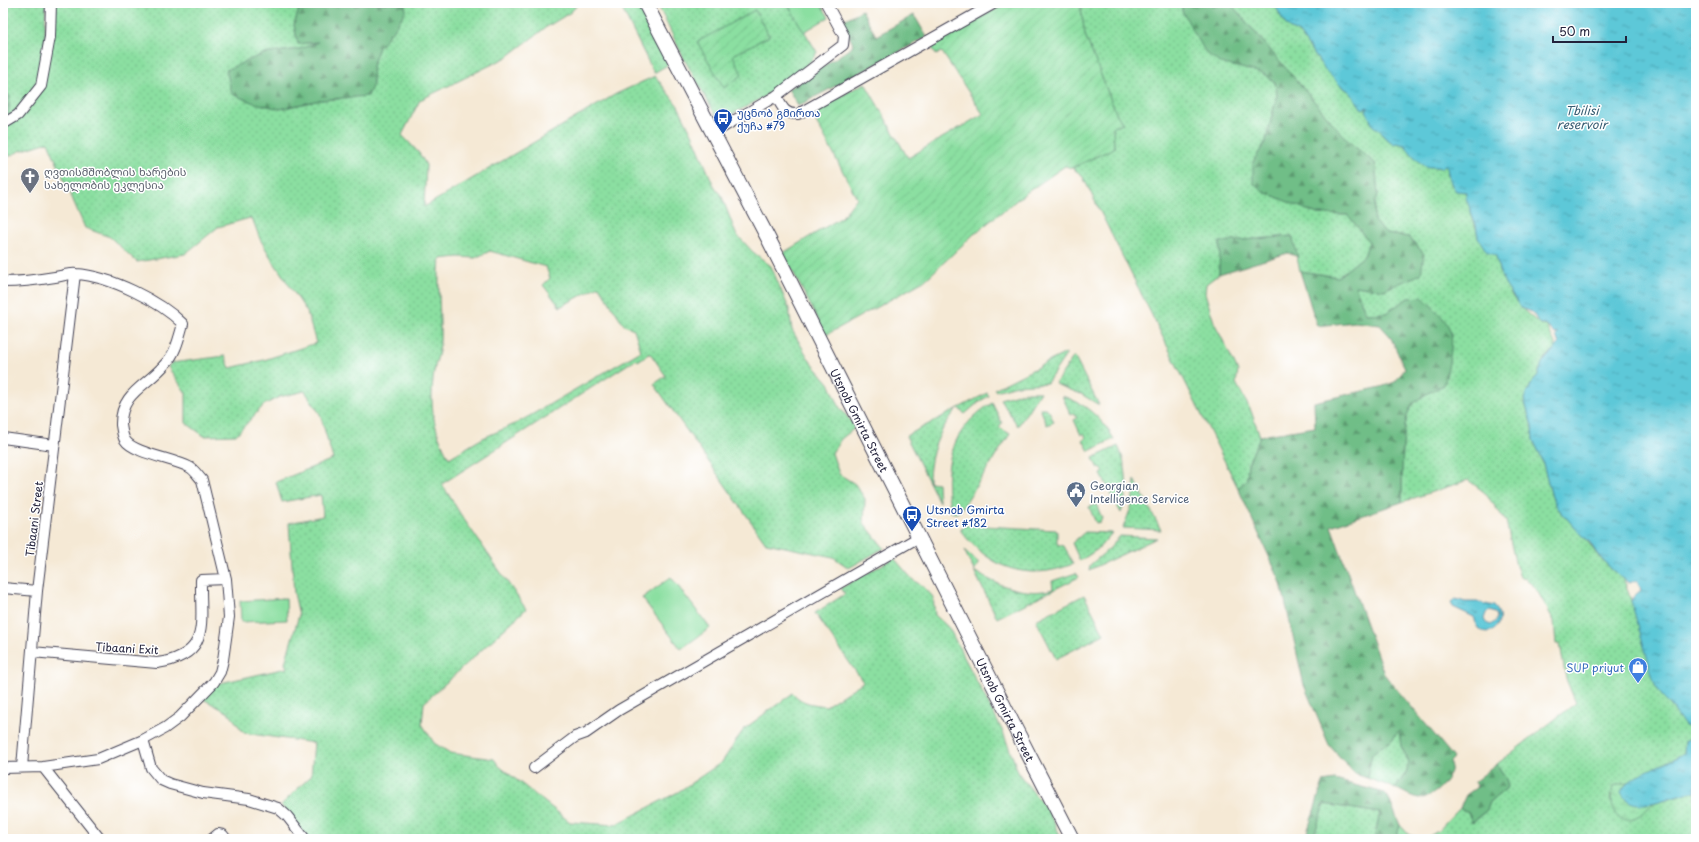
<svg xmlns="http://www.w3.org/2000/svg" width="1699" height="842" font-family="'Playpen Sans','Noto Sans Georgian',sans-serif">
	<style>
		.grass { fill: url(#grass-dots); stroke: #56806e; fill-rule: evenodd }
		.forest { fill: url(#forest-firs); stroke: #497061 }
		.wetland { fill: url(#wetland-marsh); stroke: #56806e }
		.park { fill: #8bdfa1; stroke: #56806e }
		.garden { fill: url(#garden-furrows); stroke: #56806e }
		.water { fill: url(#water-ripples); stroke: #40758a; fill-rule: evenodd }
		.lines { fill: none; stroke-linecap: round; stroke-linejoin: round }
		.street-casing { stroke: #424052; stroke-width: 12 }
		.secondary-casing { stroke: #424052; stroke-width: 16 }
		.street { stroke: #fff; stroke-width: 10 }
		.secondary { stroke: #fff; stroke-width: 14 }
		.labels { text-anchor: middle; dominant-baseline: central; stroke-width: 3; stroke-linejoin: round; paint-order: stroke }
		.transit-label { font-size: 11px; fill: #164399; stroke: #fff; text-anchor: start }
		.worship-label { font-size: 11px; fill: #5b616d; stroke: #fff; text-anchor: start }
		.street-label { font-size: 11px; fill: #22223b; stroke: #fff }
		.service-label { font-size: 11px; fill: #4e5e75; stroke: #fff; text-anchor: start }
		.shop-label { font-size: 11px; fill: #366cbe; stroke: #fff; text-anchor: end }
		.water-label { font-size: 12px; font-style: italic; fill: #375c72; stroke: #fff }
	</style>
	<defs>
		<pattern id="grass-dots" width="8" height="8" patternUnits="userSpaceOnUse"><rect width="8" height="8" fill="#8bdfa1"/><path d="M2 2h.1M6 6h.1" fill="none" stroke="#78bf8c" stroke-width="1.8" stroke-linecap="round"/></pattern>
		<pattern id="forest-firs" width="22" height="20" patternUnits="userSpaceOnUse"><rect width="22" height="20" fill="#70be87"/><path d="M5 1l3.5 6h-7zM16 11l3.5 6h-7z" fill="#5c9a70"/></pattern>
		<pattern id="wetland-marsh" width="20" height="14" patternUnits="userSpaceOnUse"><rect width="20" height="14" fill="#8bdfa1"/><path d="M1 5h8M5 5V1M11 12h8M15 12V8" fill="none" stroke="#78bf8c"/></pattern>
		<pattern id="garden-furrows" width="10" height="10" patternUnits="userSpaceOnUse"><rect width="10" height="10" fill="#8bdfa1"/><path d="M-1 1l2-2M0 10L10 0M9 11l2-2" fill="none" stroke="#78bf8c"/></pattern>
		<pattern id="water-ripples" width="26" height="14" patternUnits="userSpaceOnUse"><rect width="26" height="14" fill="#5dc8d8"/><path d="M2 4q2-2 4 0t4 0M15 11q2-2 4 0t4 0" fill="none" stroke="#4ca2b0"/></pattern>
	</defs>
	<rect width="100%" height="100%" fill="#fff"/>
	<filter id="ink" filterUnits="userSpaceOnUse"><feTurbulence type="fractalNoise" baseFrequency=".025" numOctaves="2"/><feDisplacementMap in="SourceGraphic" scale="8" xChannelSelector="R" yChannelSelector="G"/><feConvolveMatrix kernelMatrix="1 2 1 2 8 2 1 2 1" color-interpolation-filters="sRGB"/></filter>
	<filter id="wash" filterUnits="userSpaceOnUse"><feTurbulence type="fractalNoise" baseFrequency=".012" numOctaves="4" result="noise"/><feDisplacementMap in="SourceGraphic" scale="16" xChannelSelector="R" yChannelSelector="G"/><feGaussianBlur stdDeviation="0.9" result="paint"/><feColorMatrix in="noise" values="0 0 0 0 0 0 0 0 0 0 0 0 0 0 0 0 0 1.4 0 .05"/><feComposite in="paint" operator="in"/></filter>
	<g filter="url(#wash)">
		<rect width="100%" height="100%" fill="#f5e9d5"/>
		<path class="grass" d="M3,3h43l-2,45 -6,37 -20,24 -10,8 2,-21 -7,-6z
			M51,3h250l-7,22 4,19 22,-2 -20,7 -37,5 17,55 40,-9 19,-1 34,-15 -1,-18 7,-19 16,-19 11,-18 -2,-7h97l11,4 8,-4h59l-8,9 -26,16 -38,29 -87,43 -18,35 17,18 7,12 -2,42 192,-113 39,-18 23,30 15,30 20,48 9,13 14,37 17,18 18,14 18,43 3,21 18,31 19,22 11,25 16,19 -15,12 -9,14 7,21 16,10 10,15 -1,24 20,25 -35,20 -16,-11 -67,-14 -112,-159 12,-8 -16,-23 -12,8 -2,-2 -194,125 19,31 65,94 -102,94 -2,21 12,19 16,10 44,6 5,7 71,56 45,3 63,-33 44,-30 22,-33 49,-36c9,11 20,11 33,13l37,-24 -48,-69 30,-19 -4,-6 53,-30 19,22 12,8 8,9 2,18 14,13 54,104 16,42 29,37 14,28h-284l-18,-2 -2,2h-450l-27,-34 30,-29 3,-33 -70,-10 -15,-20 -26,-14 13,-15 71,-16 -2,-5 14,-48 -5,-22 -5,-70 34,-7 -2,-21 -39,7 -6,-20 57,-23 -13,-45 -15,-23 -26,6 -15,8 -28,30 -32,1 -18,-13v-30l-18,-26 3,-4 54,-7 5,12 34,-8 52,-17 -9,-31 -34,-51 -13,-22 -6,-16 -4,-5 -32,9 -33,27 -48,8 -27,-25 -25,-9 -37,-86 -28,9 -17,8v-33l33,-30zM490,251l56,16 4,11 -7,7 17,22 39,-21 25,39 10,4 7,22 -108,63 -18,10 -32,14 -34,20c-16,-29 -20,-53 -15,-86 1,-10 6,-18 6,-30 1,-28 -3,-55 0,-83l19,-2 16,1z
			M619,3h18l32,61 -15,9z
			M657,3h130l30,49c-15,28 -70,54 -98,69l-35,-62zM755,11l14,25 -36,19z
			M1080,3h102v8l9,13 51,43 20,6 13,9 2,13 -11,46 -13,21 64,52 31,1 21,27 -5,14 -26,21 -38,-6 -8,-35 -72,6 -1,32 -13,10 -1,9 9,29 24,49 -2,12 15,28 9,25 -12,28 -1,16 -9,8 -156,-313 -10,-7 42,-20 -1,-21 10,-3 -7,-11 -31,-78z
			M1230,3h44l10,19 5,6 10,5 27,38 14,14 10,7 12,17 6,-2 16,30 16,7h5l13,16 8,6 15,2 4,-3 3,3c-2,8 3,17 8,23l10,1c2,15 10,30 12,46l18,18 3,14 13,26 9,12 20,17 6,1 10,22 -10,8 -5,7 -4,13 -6,7 -8,16 8,27 1,14 8,16 11,41 5,10 26,30 3,2 12,17 20,19 3,1 5,9 36,111c11,10 17,24 30,33l1,3 -3,6 -5,3 -1,12 -56,30 -15,3 -2,15 45,1 34,-10h6v47h-300l4,-14 9,10 15,4 14,-8 22,-23 8,5 5,9 14,-12 3,-8 18,-15 -2,-8 -9,-15 79,-61 -10,-24 -6,-35h-4l-2,-23 -16,-29 -13,-15 -4,1 -5,-12 -10,-45 -22,-29 -16,-12 -66,22c0,-18 -1,-83 9,-95 8,-11 21,-16 33,-22l-36,-87 -22,15 -20,1 -11,-28 29,4 40,-36 -15,-17 -23,-3 -12,-13 1,-18 3,-9 -3,-31 -26,-21z
			M1066,353v2l-19,28 -30,2 -21,6 -2,-2z
			M1074,356l25,49 -18,-11 -26,-10z
			M1025,392h15l-22,34 -18,-27z
			M987,393l2,3 -9,5 -15,13 -7,-6c-19,21 -29,46 -29,74l9,1 1,19 -33,-66z
			M1062,396c23,7 39,21 52,43l-25,12 -6,-11 3,-2 -2,-5 -3,2 -7,-15 3,-2 -3,-5 -3,2z
			M992,403l10,20 -3,4 11,7 -50,77 -4,2 -5,-1c-10,-45 0,-84 41,-109z
			M1045,408l4,3 5,11 -7,3 -7,-17z
			M1118,446c10,22 11,44 3,67l-10,-19 2,-2 -2,-5 -3,1 -7,-14 3,-2 -3,-5 -3,2 -5,-11z
			M1135,480l26,50 -38,-2 9,-23z
			M1096,504l6,14 -2,4 -4,1 -7,-16z
			M966,525l90,5 1,2v12l7,2 9,18c-45,18 -83,5 -112,-33v-3z
			M1085,532l27,1 -14,16 -18,12 -8,-18z
			M1120,536l37,2 -68,32 1,-5 20,-17z
			M964,550l15,13 -5,8c22,14 53,26 79,18l-1,-8 24,-8 3,4 -82,41z
			M1084,595l20,39 -48,25 -20,-39z
			M1399,729l2,17 8,16 -3,11 -11,15 -28,-10 5,-24 9,-8 10,-5z
			M1324,804l56,9 -6,26h-61z"/>
		<path class="forest" d="M301,3h103l2,7 -11,18 -16,19 -7,19 1,18 -5,12 -48,4 -40,9 -26,-6 -22,-9 -6,-24 37,-16 37,-5 18,-7 -20,2 -4,-19z
			M1182,3h48l119,139 26,21 3,31 -3,9 -1,18 12,13 23,3 15,17 -3,20 -37,16 -29,-4 11,28 20,-1 22,-15 14,-1c9,9 24,21 28,33 5,11 -3,42 -6,55 -12,6 -25,11 -33,22 -10,12 -9,77 -9,95l-71,24 53,148 70,84 -4,4c0,3 2,7 1,9 -4,12 -19,28 -32,27 -8,-1 -17,-7 -24,-10l11,-15 3,-11 -8,-16 -2,-16 -8,11 -10,5 -9,8 -5,24 -12,-4 -26,-29 -25,-60 -23,-102 -43,-95 9,-8 1,-16 12,-28 55,-9 -1,-25 67,-15 14,-5 10,-13 -15,-33 -10,-11 -25,-3 -38,4 -17,-55 38,6 26,-21 5,-14 -21,-27 -31,-1 -53,-22 -11,-9v-21l13,-21 11,-46 -2,-13 -13,-9 -42,-10 -14,-10 -24,-42z
			M862,10l14,26 38,-21 13,22 -129,69 -10,-17 63,-41 2,-4 -11,-23z
			M3,90l7,6 -2,21 -5,3z
			M1292,236l6,21 -10,-4 -69,21 1,-32z
			M1497,764l9,15 2,8 -18,15 -3,8 -15,12 -4,-9 -8,-5 6,-13 11,-8 -3,-5z
			M1335,780l50,13 3,4 12,28 -4,14h-22l6,-26 -56,-9 -11,35h-8l18,-57z"/>
		<path class="wetland" d="M1646,772l50,20c-8,0 -31,6 -39,9 -7,3 -11,11 -17,14 -27,15 -30,-9 -27,-29l15,-3z"/>
		<path class="park" d="M787,3h33l9,14 -25,15z
			M671,577l39,51 -29,21 -39,-51z
			M286,598l1,22 -46,2 -1,-21z"/>
		<path class="garden" d="M1007,3h73l5,32 31,78 7,11 -10,3 1,21 -42,20 -7,-2 -42,29 -49,39 -50,47 -98,54 -43,-82 59,-36 15,-19 -46,-86 54,-29 43,75 75,-44 -41,-62 -6,3 -5,-10z
			M755,10l14,26 -36,19 9,20 -18,13 -27,-46z"/>
		<path class="water" d="M1274,3h422v789c-21,-1 -62,28 -75,0 9,-19 45,-27 63,-39l1,-12 5,-3 3,-6 -1,-3 -7,-3 -16,-23 -7,-7 -7,-11 -24,-84 2,-4 8,-7 -4,-10 -8,3c-7,-3 -24,-20 -30,-27 -5,-5 -9,-17 -16,-19l-26,-30 -5,-10 -11,-41 -8,-16 -1,-14 -8,-27 8,-16 6,-7 4,-13 17,-19 -3,-8 2,-3 -3,1 -8,-8 -8,-3 -7,-11 -11,-4 -15,-22 -7,-16 -3,-14 -9,-4 -9,-14 -2,-13 -10,-27v-6l-10,-1c-6,-7 -8,-16 -9,-24l-2,-2 -4,3c-5,-2 -12,0 -16,-2 -6,-3 -17,-16 -20,-21l-8,-2 -3,1 -10,-7 -3,-6 -8,-5 -7,-16 2,-3 -6,2 -12,-17 -10,-7 -14,-14 -27,-38 -10,-5 -5,-6z
			M1456,599l9,3h13l16,4c14,14 -2,33 -15,23 -4,-3 -3,-8 -5,-12l-21,-10 -2,-4zM1490,611l5,2 2,3 -1,5 -5,4 -5,-2 -2,-4 2,-6z"/>
	</g>
	<g filter="url(#ink)">
		<g class="lines">
			<g class="street-casing">
				<path id="street" d="M776,96c6,10 8,19 22,18l197,-111
					M3,124l15,-9 23,-29 9,-49 1,-34
					M713,133l63,-37 67,-51 1,-9 -18,-33
					M3,282c18,0 34,-2 52,-5 7,-1 15,-4 21,-3 34,2 84,27 107,50 -4,13 -7,29 -17,39 -17,22 -46,29 -45,62 1,5 1,10 4,15 8,13 49,19 64,27 5,2 9,9 13,13l24,99 3,38 -6,43 -3,12 -6,10 -34,35 -15,11 -22,12 -45,19 -55,8 -40,1
					M3,438l51,7
					M3,588l34,3
					M32,652l125,11c55,-8 43,-40 44,-83l25,-1
					M143,740l8,28 10,12 9,4 33,9 46,6 29,9 9,8 18,23
					M22,767l15,-176 38,-317
					M43,767l57,72
					M534,768l41,-31 11,-4 33,-23 300,-173
					M212,839l6,-5 5,1 3,4"/>
			</g>
			<g class="secondary-casing">
				<g id="secondary">
					<path id="s1" d="M645,3l123,235 247,490 57,111"/>
				</g>
			</g>
			<use href="#street" class="street"/>
			<use href="#secondary" class="secondary"/>
		</g>
	</g>
	<defs>
		<g id="bus-pin" transform="scale(1)"><path d="M0 17L-7.5 6A9.5 9.5 0 1 1 7.5 6Z" fill="#1a4fb4" stroke="#fff"/><path d="M-5-6H5V4H4V6H2V4H-2V6H-4V4H-5ZM-3.5-4V0h7V-4ZM-3.5 1.2v1.5H-2V1.2ZM2 1.2v1.5H3.5V1.2Z" fill="#fff"/></g>
		<g id="church-pin" transform="scale(1)"><path d="M0 17L-7.5 6A9.5 9.5 0 1 1 7.5 6Z" fill="#6b7280" stroke="#fff"/><path d="M-1.2-6h2.4v3.5h3.3v2.4h-3.3V6h-2.4V-.1h-3.3v-2.4h3.3Z" fill="#fff"/></g>
		<g id="civic-pin" transform="scale(1)"><path d="M0 17L-7.5 6A9.5 9.5 0 1 1 7.5 6Z" fill="#5c6f8a" stroke="#fff"/><path d="M-.6-6.5H3V-4.5H.6V-3L4-1V1h2V6H-6V1h2V-1L-.6-3ZM-1.2 2.5V6h2.4V2.5Z" fill="#fff"/></g>
		<g id="shop-pin" transform="scale(1)"><path d="M0 17L-7.5 6A9.5 9.5 0 1 1 7.5 6Z" fill="#3f7fe0" stroke="#fff"/><path d="M-5-2.5h2.3a2.7 3.5 0 0 1 5.4 0H5L5.5 6h-11ZM-1.5-2.5h3a1.5 2.3 0 0 0-3 0Z" fill="#fff"/></g>
	</defs>
	<g fill-rule="evenodd">
		<use href="#bus-pin" x="723" y="118"/>
		<use href="#church-pin" x="30" y="177"/>
		<use href="#civic-pin" x="1076" y="491"/>
		<use href="#bus-pin" x="912" y="515"/>
		<use href="#shop-pin" x="1638" y="667"/>
	</g>
	<g class="labels">
		<g class="transit-label">
			<text x="737" y="112">უცნობ გმირთა<tspan x="737" dy="13">ქუჩა #79</tspan></text>
			<text x="926" y="509">Utsnob Gmirta<tspan x="926" dy="13">Street #182</tspan></text>
		</g>
		<g class="worship-label">
			<text x="44" y="171">ღვთისმშობლის ხარების<tspan x="44" dy="13">სახელობის ეკლესია</tspan></text>
		</g>
		<g class="street-label">
			<text stroke="none"><textPath href="#s1" startOffset="469">Utsnob Gmirta Street</textPath></text>
			<text transform="translate(34 519) rotate(-83)">Tibaani Street</text>
			<text transform="translate(127 648) rotate(3)">Tibaani Exit</text>
			<text stroke="none"><textPath href="#s1" startOffset="793">Utsnob Gmirta Street</textPath></text>
		</g>
		<g class="service-label">
			<text x="1090" y="485">Georgian<tspan x="1090" dy="13">Intelligence Service</tspan></text>
		</g>
		<g class="shop-label">
			<text x="1624" y="667">SUP priyut</text>
		</g>
		<g class="water-label">
			<text x="1582" y="110">Tbilisi<tspan x="1582" dy="14">reservoir</tspan></text>
		</g>
	</g>
	<rect width="1699" height="842" fill="none" stroke="#fff" stroke-width="16"/>
	<path d="M1553 36v6h73v-6" fill="none" stroke="#22223b" stroke-width="2"/>
	<text x="1559" y="36" font-size="12" fill="#22223b" stroke="#ffffff" stroke-width="3" paint-order="stroke">50 m</text>
</svg>
